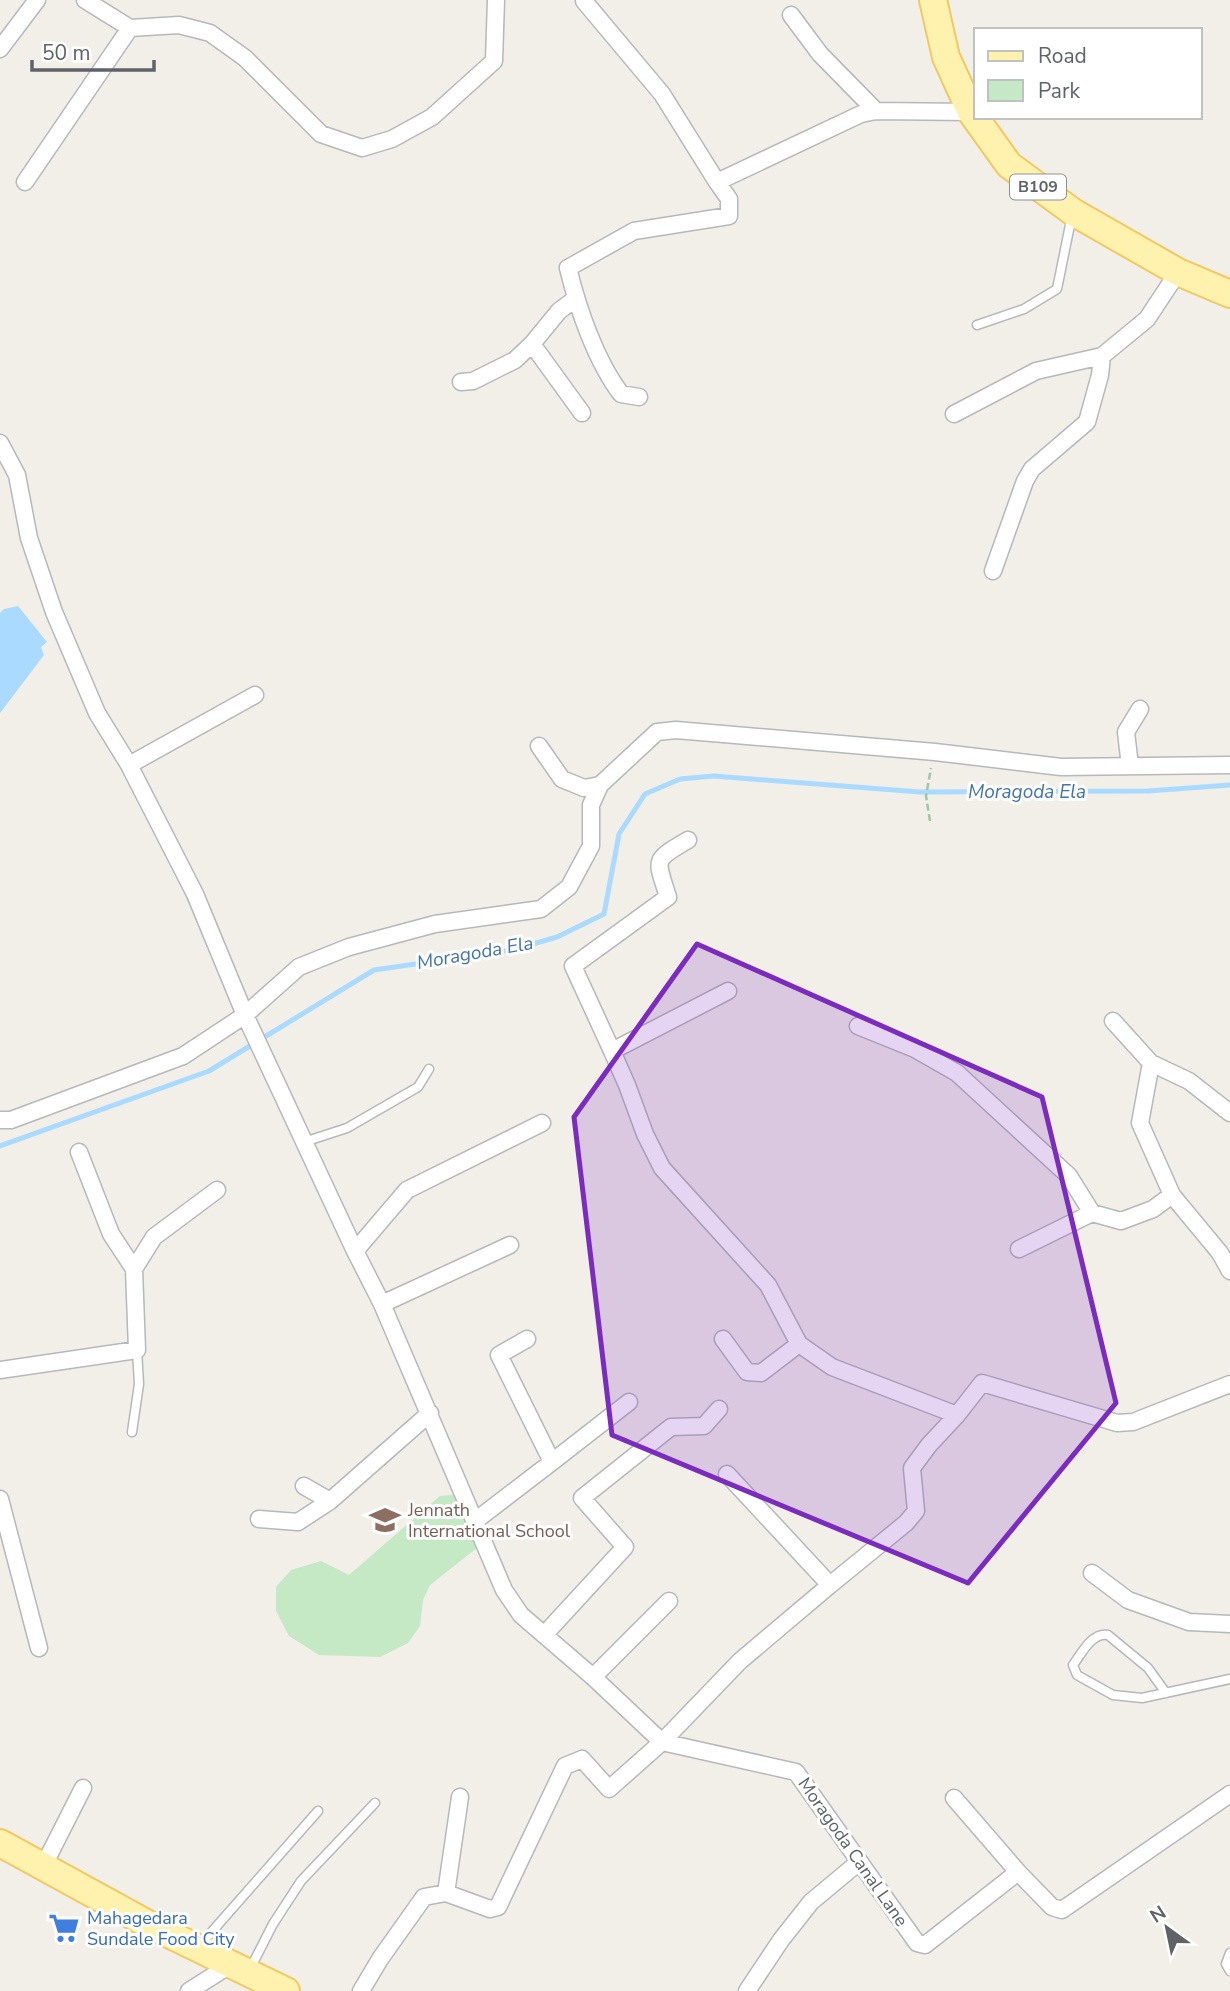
<svg xmlns="http://www.w3.org/2000/svg" width="1230" height="1991" font-family="'Nunito Sans',sans-serif">
	<style>
		.green { fill: #c5e8c5 }
		.water { fill: #aadaff }
		.lines { fill: none; stroke-linecap: round; stroke-linejoin: round }
		.stream { stroke: #aadaff; stroke-width: 5 }
		.service-casing { stroke: #b5b8bc; stroke-width: 11 }
		.minor-casing { stroke: #b5b8bc; stroke-width: 19 }
		.primary-casing { stroke: #f2c960; stroke-width: 30 }
		.path { stroke: #9cc7a9; stroke-width: 2.5; stroke-dasharray: 7 3.5; stroke-linecap: butt }
		.service { stroke: #fff; stroke-width: 8 }
		.minor { stroke: #fff; stroke-width: 16 }
		.primary { stroke: #fff2af; stroke-width: 26 }
		.marked { fill: #7b2cbf; fill-opacity: 0.2; stroke: #7b2cbf; stroke-width: 5; stroke-linejoin: round }
		.labels { text-anchor: middle; dominant-baseline: central; stroke-width: 6; stroke-linejoin: round; paint-order: stroke }
		.shield { fill: #fff; stroke: #8f9295; stroke-width: 2 }
		.shield-label { font-size: 16px; font-weight: bold; fill: #5f6368 }
		.education-label { font-size: 18px; fill: #785e54; stroke: #fff; text-anchor: start }
		.street-label { font-size: 18px; fill: #5f6368; stroke: #fff }
		.shop-label { font-size: 18px; fill: #366cbe; stroke: #fff; text-anchor: start }
		.water-label { font-size: 19px; font-style: italic; fill: #4174aa; stroke: #fff }
	</style>
	<rect width="100%" height="100%" fill="#f1efe8"/>
	<path class="green" d="M461,1494l21,50 -52,41 -7,15 -3,26 -12,17 -28,14 -61,-2 -30,-19 -13,-25v-24l15,-17 30,-9 28,14 91,-79z"/>
	<path class="water" d="M18,606l29,36 -6,5 3,8 -44,58v-100l4,-4z"/>
	<g class="lines">
		<path class="stream" d="M0,1146l209,-75 165,-101 138,-20 45,-13 47,-23 15,-80 26,-40 35,-15 34,-3 206,16 228,-1 82,-6"/>
		<g class="service-casing">
			<path id="service" d="M977,325l47,-16 33,-20 15,-74
				M304,1142l43,-14 71,-41 11,-18
				M132,1432l7,-48 -2,-34
				M1166,1693l-18,-25 -40,-33c-16,-3 -26,18 -35,30l4,10 36,20 29,3 88,-19
				M201,1944l117,-133
				M1230,1953l-4,11 4,7
				M249,1971l24,-47 28,-43 74,-78"/>
		</g>
		<g class="minor-casing">
			<path id="minor" d="M85,0l45,28
				M584,1l78,93 55,88 144,-68 15,-3 95,1
				M791,15l29,39 56,57
				M0,49l37,-49
				M25,182l105,-154 49,-3 31,8 35,25 76,76 41,14 30,-9 40,-22 62,-56 2,-61
				M532,344l50,69
				M461,382l12,-1 42,-21 17,-16 27,-33 16,-12
				M639,397l-18,-3c-25,-33 -43,-85 -53,-126l66,-37 95,-15v-17l-12,-17
				M954,414l82,-43 66,-15 45,-37 31,-47
				M0,443l17,32 12,63 25,74 43,101 32,52 66,129 50,121 110,236 27,53 122,286 17,25 72,62 69,65 78,-81 90,-76 -103,-111
				M993,571l32,-90 7,-12 55,-47 13,-47 2,-19
				M539,746l23,33 22,9 16,-3 57,-53 19,-2 259,22 126,15 169,-2
				M129,765l126,-70
				M1130,766l-4,-34 14,-23
				M728,991l-116,60 15,34 18,49 17,34 106,117 31,59 33,23 125,48 25,-32 135,40 16,-1 97,-38
				M1113,1021l38,42 -11,60 32,72 48,58 10,18
				M858,1026l57,23 42,24 112,103 23,37 29,8 32,-12 19,-14
				M612,1051l-39,-85 95,-69c-12,-39 -16,-36 20,-57
				M1151,1063l38,18 41,32
				M0,1120h11l172,-64 62,-41 54,-48 50,-20 86,-23 106,-15 28,-22 22,-41v-41l9,-20
				M1019,1249l73,-36
				M355,1251l52,-61 135,-67
				M134,1269l20,-32 63,-47
				M382,1304l128,-59
				M723,1339l24,33 14,1 38,-29
				M0,1370l137,-20 -3,-81 -23,-35 -32,-82
				M552,1462l77,-60
				M304,1486l26,15 100,-88
				M0,1499l39,149
				M259,1519l39,3 32,-21
				M475,1521l77,-59 -53,-107 28,-16
				M1092,1573l36,27 61,22 41,2
				M830,1585l76,-62 10,-12 -4,-43 17,-23 28,-30
				M544,1635l81,-88 -43,-49 89,-71 33,-1 15,-17
				M593,1677l76,-76
				M954,1798l64,74
				M43,1867l40,-79
				M446,1893l14,-96
				M189,1991l41,-26
				M361,1991l19,-32 44,-62 22,-4 44,16 8,-2 67,-141 17,-7 27,30 53,-47 134,30 121,171 8,2 93,-73 34,35 10,3 168,-116
				M747,1991l34,-51 30,-38 48,-40"/>
		</g>
		<g class="primary-casing">
			<path id="primary" d="M933,0l13,57 25,55 38,53 64,47 105,60 52,22
				M0,1843l146,80 140,68"/>
		</g>
		<path class="path" d="M930,821l-4,-25 5,-28"/>
		<use href="#service" class="service"/>
		<use href="#minor" class="minor"/>
		<use href="#primary" class="primary"/>
	</g>
	<path class="marked" d="M697,944l345,153 74,306 -148,180 -356,-148 -38,-318z"/>
	<defs>
		<g id="school-bare" transform="scale(2.415)"><path d="M0-5L7-2L0 1L-7-2ZM-4 1L0 2.5L4 1V4Q0 6-4 4Z" fill="#8d6e63" stroke="#fff" stroke-width="2.5" paint-order="stroke"/></g>
		<g id="supermarket-bare" transform="scale(2.415)"><path d="M-6-5.5h2.5l.6 2H6L4.5 2H-2.5L-4.4-4H-6ZM-1.5 3.2a1.3 1.3 0 1 0 .1 0ZM3 3.2a1.3 1.3 0 1 0 .1 0Z" fill="#3f7fe0" stroke="#fff" stroke-width="2.5" paint-order="stroke"/></g>
	</defs>
	<g fill-rule="evenodd">
		<use href="#school-bare" x="385" y="1520"/>
		<use href="#supermarket-bare" x="64" y="1928"/>
	</g>
	<g class="labels">
		<rect class="shield" x="1010" y="174.5" width="56" height="25" rx="5"/>
		<g class="shield-label">
			<text x="1038" y="187">B109</text>
		</g>
		<g class="education-label">
			<text x="408" y="1510">Jennath<tspan x="408" dy="21">International School</tspan></text>
		</g>
		<g class="street-label">
			<text transform="translate(853 1852) rotate(55)">Moragoda Canal Lane</text>
		</g>
		<g class="shop-label">
			<text x="87" y="1918">Mahagedara<tspan x="87" dy="21">Sundale Food City</tspan></text>
		</g>
		<g class="water-label">
			<text x="1027" y="792">Moragoda Ela</text>
			<text transform="translate(475 953) rotate(-10)">Moragoda Ela</text>
		</g>
	</g>
	<rect x="974" y="28" width="228" height="91" fill="#ffffff" stroke="#bfc1c3" stroke-width="2"/>
	<rect x="988" y="51" width="35" height="10" fill="#fff2af" stroke="#bfc1c3" stroke-width="2"/>
	<text x="1038" y="63" font-size="21" fill="#5f6368">Road</text>
	<rect x="988" y="80" width="35" height="21" fill="#c5e8c5" stroke="#bfc1c3" stroke-width="2"/>
	<text x="1038" y="98" font-size="21" fill="#5f6368">Park</text>
	<g transform="translate(1167 1928) rotate(327)" stroke="#ffffff" stroke-width="5" paint-order="stroke">
	<path d="M0-5L12 26L0 18L-12 26Z" fill="#5f6368"/>
	<text y="-10" font-size="19" font-weight="bold" text-anchor="middle" fill="#5f6368">N</text>
	</g>
	<path d="M32 60v10h122v-10" fill="none" stroke="#5f6368" stroke-width="3.5"/>
	<text x="42" y="60" font-size="21" fill="#5f6368" stroke="#ffffff" stroke-width="5" paint-order="stroke">50 m</text>
</svg>
